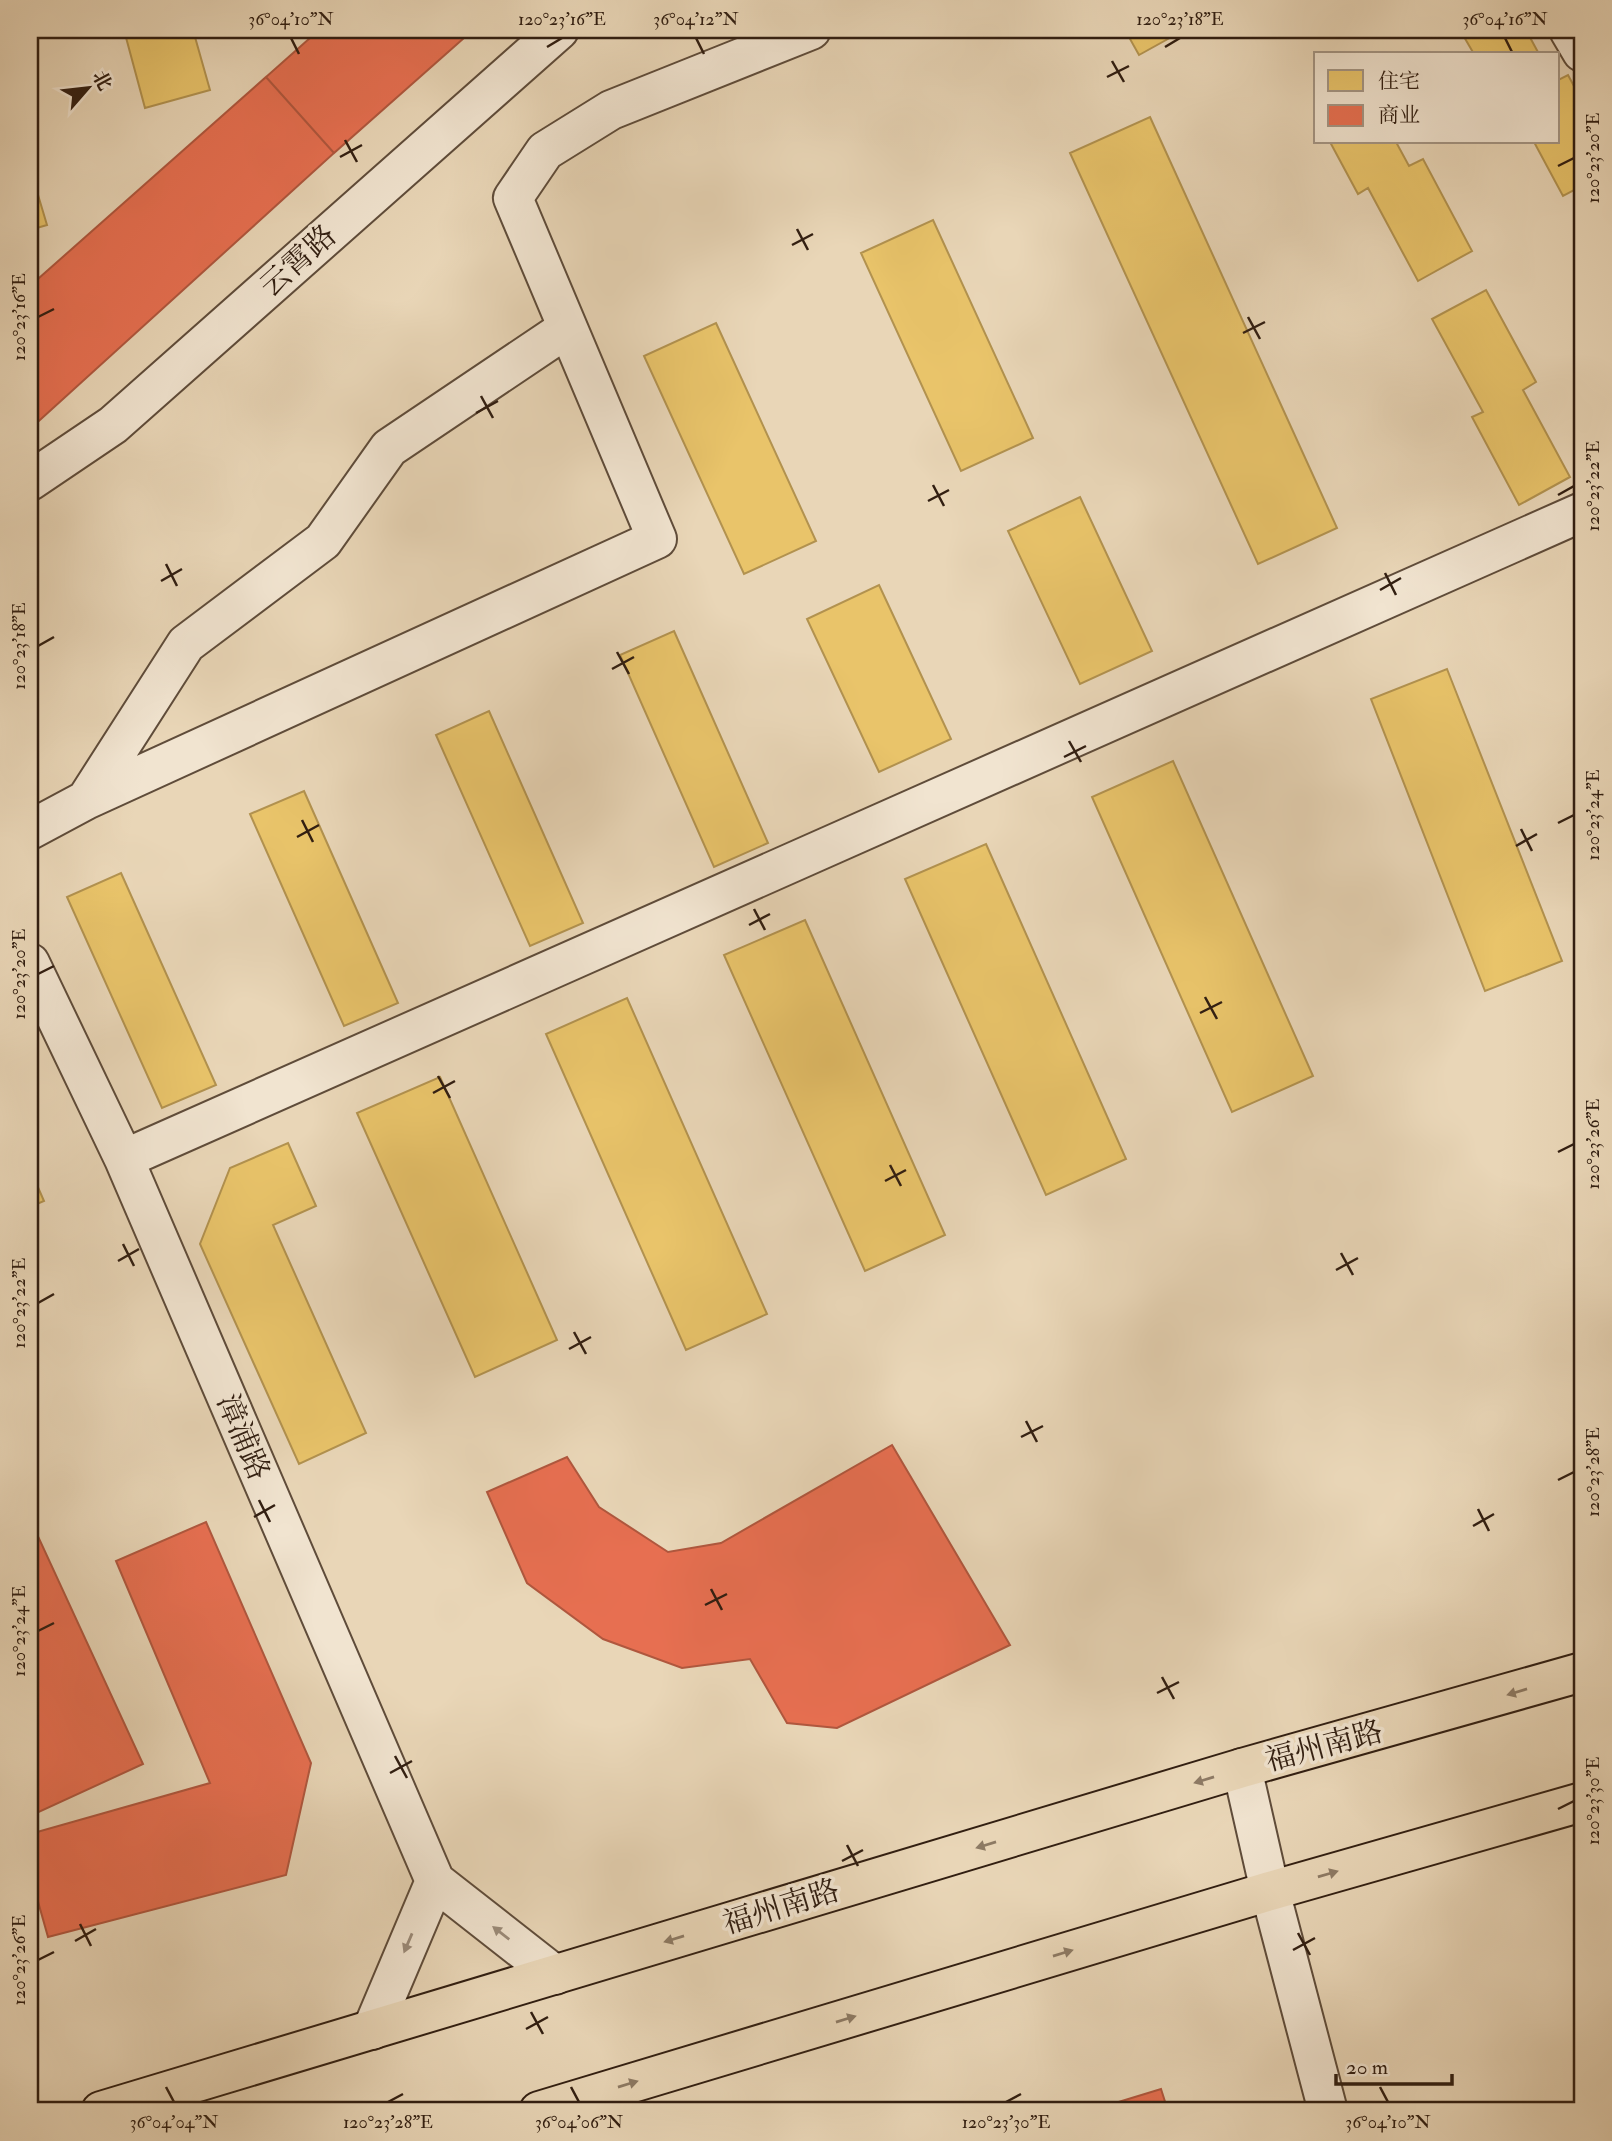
<svg xmlns="http://www.w3.org/2000/svg" width="1612" height="2141" font-family="'IM FELL Double Pica','Noto Serif SC',serif">
	<style>
		.homes { fill: #e9c46a; stroke: #b2924f; stroke-width: 2 }
		.shops { fill: #e76f51; stroke: #b0573e; stroke-width: 2 }
		.lines { fill: none; stroke-linecap: round; stroke-linejoin: round }
		.minor-casing { stroke: #5f4c3a; stroke-width: 42 }
		.major-casing { stroke: #311e11; stroke-width: 42 }
		.minor { stroke: #f1e4d0; stroke-width: 38 }
		.major { stroke: #e9d6b7; stroke-width: 38 }
		.oneway { fill: #8d7a64 }
		.oneway2 { fill: #9b8b7a }
		.ticks { fill: none; stroke: #311e11; stroke-width: 2.5 }
		.labels { text-anchor: middle; dominant-baseline: central; stroke-width: 7; stroke-linejoin: round; paint-order: stroke }
		.street-label { font-size: 30px; fill: #311e11; stroke: #f1e4d0 }
		.neatline { fill: none; stroke: #311e11; stroke-width: 2.5 }
		.ticks-label { font-size: 18px; text-anchor: middle; fill: #311e11 }
	</style>
	<rect width="100%" height="100%" fill="#e9d6b7"/>
	<filter id="stains"><feTurbulence type="fractalNoise" baseFrequency=".00286" numOctaves="4"/><feColorMatrix values="0 0 0 0 .2 0 0 0 0 .09 0 0 0 0 .02 0 0 0 .5 -.17"/></filter>
	<radialGradient id="worn" r=".72"><stop offset=".6" stop-color="#630" stop-opacity="0"/><stop offset="1" stop-color="#630" stop-opacity=".3"/></radialGradient>
	<path class="homes" d="M124,30h69l17,60 -65,18z
		M1125,30h59l-45,25z
		M1460,30h66l13,24h-65z
		M1568,75l14,26v85l-19,10 -29,-54h24v-62z
		M1150,117l187,411 -79,36 -188,-411z
		M1330,142h66l13,24 14,-7 49,92 -54,30 -50,-93 -10,6z
		M30,168l17,57 -17,5z
		M933,220l100,218 -72,33 -100,-218z
		M1486,290l50,92 -13,8 47,87 -51,28 -47,-88 11,-5 -51,-93z
		M716,323l100,218 -72,33 -100,-218z
		M1080,497l72,154 -72,33 -72,-153z
		M879,585l72,154 -72,33 -72,-153z
		M674,631l94,212 -54,24 -94,-212z
		M1447,669l115,292 -77,30 -114,-292z
		M489,711l94,212 -53,23 -94,-211z
		M1173,761l140,315 -81,36 -140,-315z
		M304,791l94,212 -54,23 -94,-212z
		M986,844l140,315 -80,36 -141,-316z
		M121,873l95,212 -54,23 -95,-211z
		M805,920l140,315 -80,36 -141,-316z
		M627,998l140,316 -81,36 -140,-316z
		M440,1077l117,263 -82,37 -118,-264z
		M288,1143l28,63 -43,19 93,208 -67,31 -99,-220 30,-76z
		M30,1169l14,32 -14,6z"/>
	<path class="shops" d="M319,30h154l-139,123 -68,-76z
		M266,77l68,76 -304,276v-143z
		M892,1445l118,200 -173,83 -50,-5 -37,-64 -68,9 -79,-29 -76,-56 -40,-91 80,-35 32,50 69,45 53,-9z
		M30,1519l113,245 -113,52z
		M206,1522l105,241 -25,112 -238,62 -18,-64v-39l180,-51 -94,-222z
		M1161,2089l7,22h-79z"/>
	<g class="lines">
		<g class="minor-casing">
			<path id="minor" d="M1569,30l13,22
				M30,481l83,-56 446,-395
				M86,800l571,-261 -144,-341 32,-47 66,-41 200,-80
				M30,830l56,-30 100,-156 137,-103 66,-93 177,-119
				M30,963l94,196 311,722 -63,149
				M124,1159l1458,-647
				M1242,1768l28,123 58,220
				M435,1881l120,94"/>
		</g>
		<g class="major-casing">
			<path id="major" d="M101,2111l1141,-343 340,-96
				M539,2111l731,-220 312,-89"/>
		</g>
		<use href="#minor" class="minor"/>
		<use href="#major" class="major"/>
	</g>
	<defs><path id="oneway-solid" d="M-6-.8H1V-3.2L6.5 0L1 3.2V.8H-6Z" transform="scale(1.75)"/></defs>
	<g class="oneway">
		<use href="#oneway-solid" transform="translate(1517 1692) rotate(163)"/>
		<use href="#oneway-solid" transform="translate(1204 1780) rotate(163)"/>
		<use href="#oneway-solid" transform="translate(986 1845) rotate(163)"/>
		<use href="#oneway-solid" transform="translate(1328 1874) rotate(-16)"/>
		<use href="#oneway-solid" transform="translate(674 1939) rotate(163)"/>
		<use href="#oneway-solid" transform="translate(1063 1953) rotate(-17)"/>
		<use href="#oneway-solid" transform="translate(846 2019) rotate(-17)"/>
		<use href="#oneway-solid" transform="translate(628 2084) rotate(-17)"/>
	</g>
	<g class="oneway2">
		<use href="#oneway-solid" transform="translate(501 1933) rotate(-142)"/>
		<use href="#oneway-solid" transform="translate(408 1943) rotate(113)"/>
	</g>
	<path class="ticks" d="M291,38l8,16M696,38l8,16M1505,38l8,16M547,47l15,-9M1165,47l15,-9M1112,61l12,21M1107,77l22,-11M345,140l12,22M340,157l22,-12M1558,166l16,-8M797,229l11,21M792,245l21,-11M38,317l16,-8M1248,317l12,22M1243,333l22,-11M481,396l12,22M476,413l22,-12M933,485l11,21M1558,495l16,-9M928,501l21,-11M166,564l11,22M1385,573l11,22M161,581l21,-12M1380,590l21,-12M38,646l16,-9M617,652l12,22M612,669l22,-12M1069,741l12,21M1064,757l22,-11M302,820l11,22M1558,823l16,-8M1521,829l11,22M297,837l22,-12M1516,846l21,-12M754,909l11,21M749,925l21,-11M38,974l16,-8M1205,997l12,22M1200,1013l22,-11M438,1076l12,22M433,1093l22,-12M1558,1152l16,-8M890,1165l11,21M885,1181l21,-11M123,1244l11,22M1341,1253l12,22M118,1261l21,-12M1336,1270l22,-12M38,1303l16,-9M574,1332l12,22M569,1349l22,-12M1026,1421l11,21M1021,1437l22,-11M1558,1480l16,-8M259,1500l11,22M1478,1509l11,22M254,1517l21,-12M1473,1526l21,-12M711,1589l11,21M705,1605l22,-11M38,1631l16,-8M1162,1677l12,22M1157,1693l22,-11M395,1756l12,22M390,1773l22,-12M1558,1809l16,-8M847,1845l11,21M842,1861l21,-11M80,1924l11,22M1298,1933l12,22M75,1941l21,-12M1293,1950l22,-12M38,1960l16,-8M531,2012l12,22M526,2029l22,-12M166,2087l8,15M571,2087l8,15M1380,2087l8,15M388,2102l15,-8M1006,2102l15,-8"/>
	<g class="labels">
		<g class="street-label">
			<text transform="translate(298 261) rotate(-42)">云霄路</text>
			<text transform="translate(243 1437) rotate(67)">漳浦路</text>
			<text transform="translate(1324 1746) rotate(-15)">福州南路</text>
			<text transform="translate(781 1907) rotate(-17)">福州南路</text>
		</g>
	</g>
	<rect width="1612" height="2141" fill="none" stroke="#e9d6b7" stroke-width="77"/>
	<rect x="1314" y="52" width="245" height="91" fill="#f1e4d0" stroke="#a49584" stroke-width="2"/>
	<rect x="1328" y="70" width="35" height="21" fill="#e9c46a" stroke="#a49584" stroke-width="2"/>
	<text x="1378" y="88" font-size="21" fill="#311e11">住宅</text>
	<rect x="1328" y="105" width="35" height="21" fill="#e76f51" stroke="#a49584" stroke-width="2"/>
	<text x="1378" y="122" font-size="21" fill="#311e11">商业</text>
	<g transform="translate(88 88) rotate(62)" stroke="#f1e4d0" stroke-width="5" paint-order="stroke">
	<path d="M0-5L12 26L0 18L-12 26Z" fill="#311e11"/>
	<text y="-10" font-size="19" font-weight="bold" text-anchor="middle" fill="#311e11">北</text>
	</g>
	<path d="M1336 2074v10h116v-10" fill="none" stroke="#311e11" stroke-width="3.5"/>
	<text x="1346" y="2074" font-size="21" fill="#311e11" stroke="#f1e4d0" stroke-width="5" paint-order="stroke">20 m</text>
	<rect x="38" y="38" width="1536" height="2064" class="neatline"/>
	<g class="ticks-label">
		<text x="291" y="25">36°04'10"N</text>
		<text x="562" y="25">120°23'16"E</text>
		<text x="696" y="25">36°04'12"N</text>
		<text x="1180" y="25">120°23'18"E</text>
		<text x="1505" y="25">36°04'16"N</text>
		<text transform="translate(1593 158) rotate(-90)" y="6">120°23'20"E</text>
		<text transform="translate(19 317) rotate(-90)" y="6">120°23'16"E</text>
		<text transform="translate(1593 486) rotate(-90)" y="6">120°23'22"E</text>
		<text transform="translate(19 646) rotate(-90)" y="6">120°23'18"E</text>
		<text transform="translate(1593 815) rotate(-90)" y="6">120°23'24"E</text>
		<text transform="translate(19 974) rotate(-90)" y="6">120°23'20"E</text>
		<text transform="translate(1593 1144) rotate(-90)" y="6">120°23'26"E</text>
		<text transform="translate(19 1303) rotate(-90)" y="6">120°23'22"E</text>
		<text transform="translate(1593 1472) rotate(-90)" y="6">120°23'28"E</text>
		<text transform="translate(19 1631) rotate(-90)" y="6">120°23'24"E</text>
		<text transform="translate(1593 1801) rotate(-90)" y="6">120°23'30"E</text>
		<text transform="translate(19 1960) rotate(-90)" y="6">120°23'26"E</text>
		<text x="174" y="2128">36°04'04"N</text>
		<text x="388" y="2128">120°23'28"E</text>
		<text x="579" y="2128">36°04'06"N</text>
		<text x="1006" y="2128">120°23'30"E</text>
		<text x="1388" y="2128">36°04'10"N</text>
	</g>
	<rect width="100%" height="100%" filter="url(#stains)"/>
	<rect width="100%" height="100%" fill="url(#worn)"/>
</svg>
